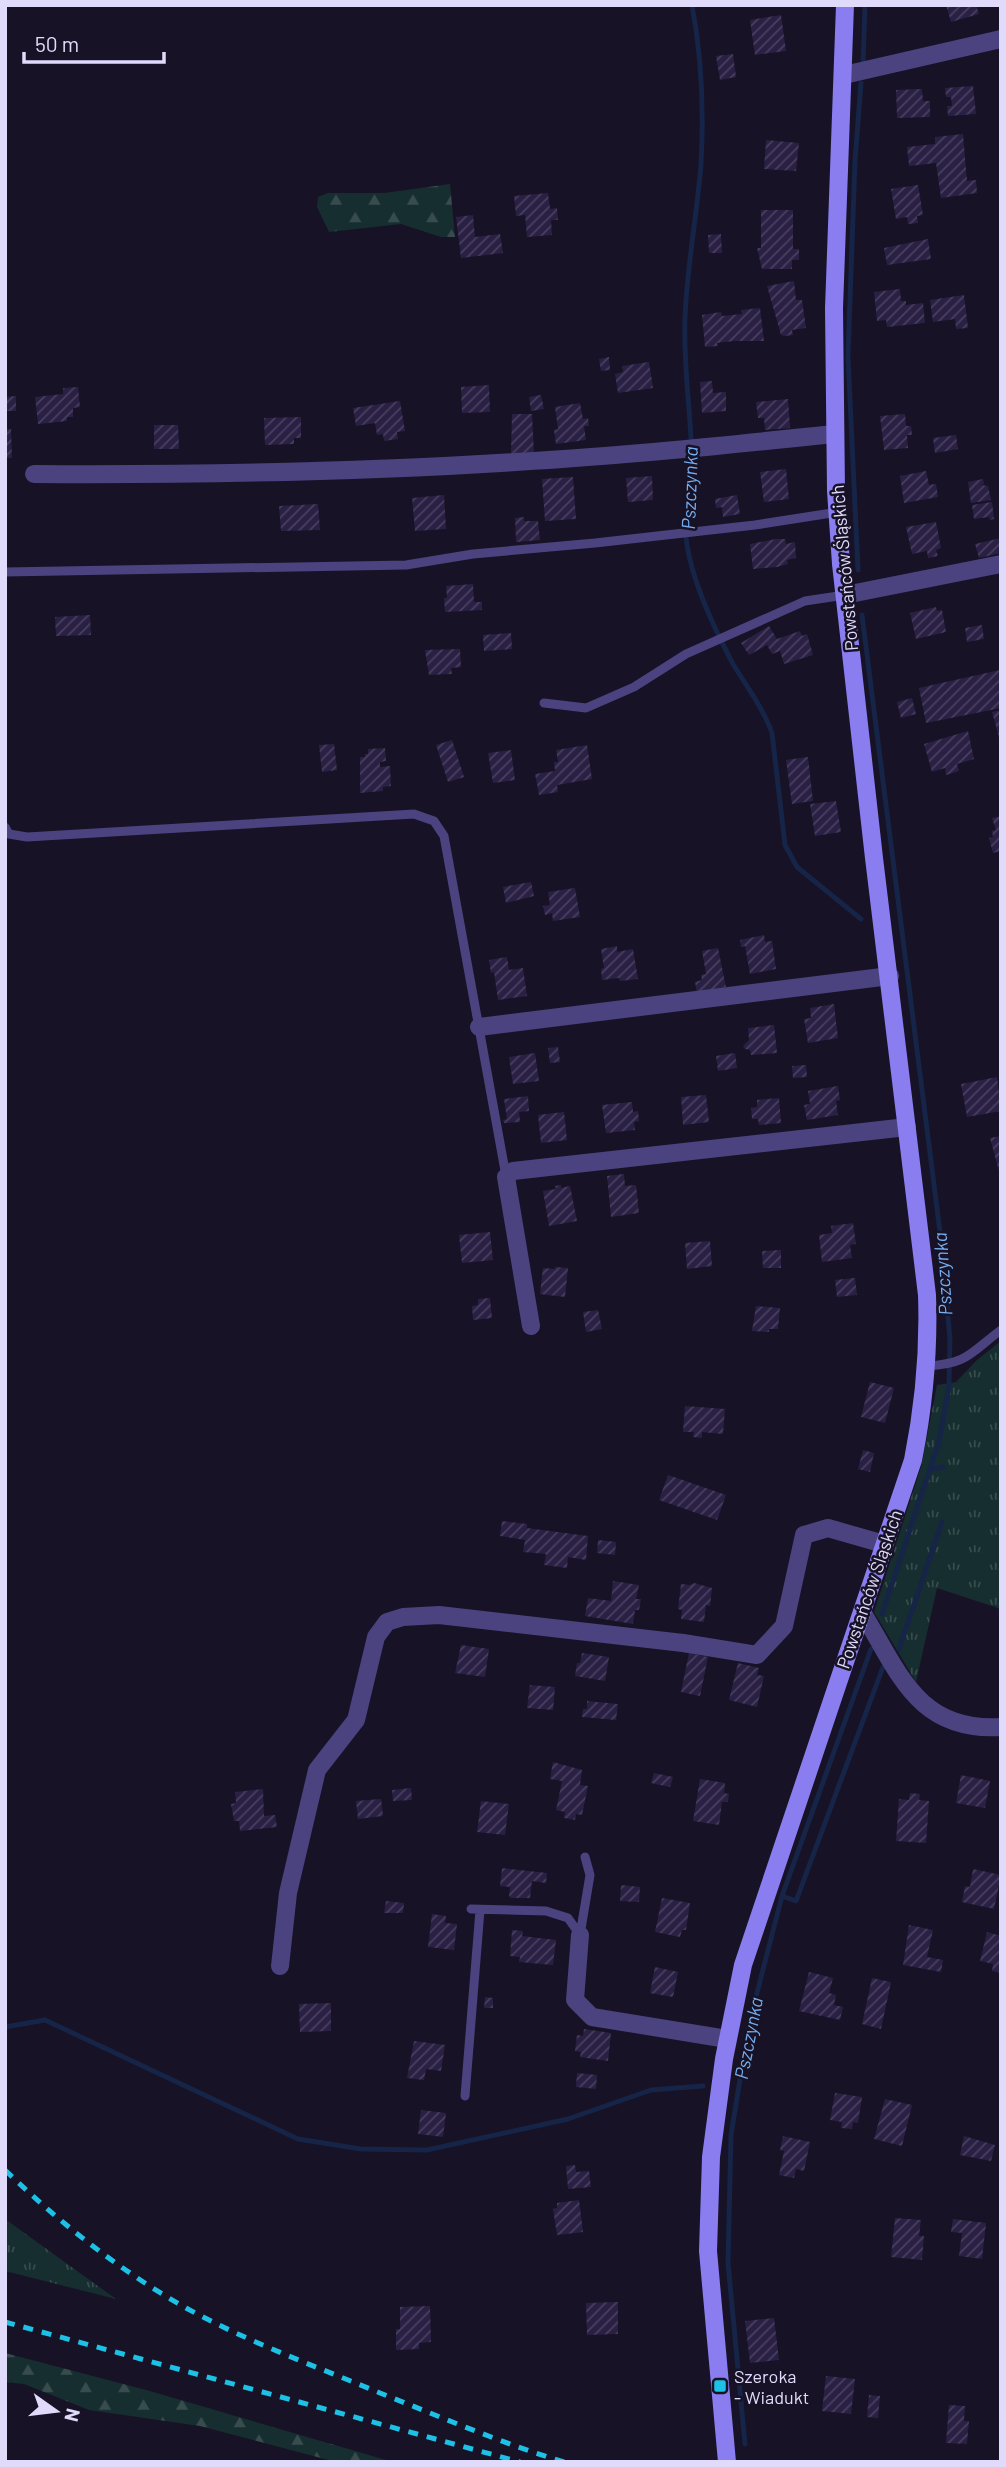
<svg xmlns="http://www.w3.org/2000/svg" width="1006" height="2467" font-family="Barlow,sans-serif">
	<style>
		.grass { fill: url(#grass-tufts) }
		.forest { fill: url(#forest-firs) }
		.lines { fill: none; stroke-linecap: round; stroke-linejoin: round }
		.stream { stroke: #152447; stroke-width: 5 }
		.building { fill: url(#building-hatch) }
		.lane { stroke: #4a437f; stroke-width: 9 }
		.street { stroke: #4a437f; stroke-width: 18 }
		.secondary { stroke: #897df0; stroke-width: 18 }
		.rail { stroke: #1dc1e5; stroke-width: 5; stroke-dasharray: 10 9; stroke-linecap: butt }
		.poi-dot { fill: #1dc1e5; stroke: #171225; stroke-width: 2.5 }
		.labels { text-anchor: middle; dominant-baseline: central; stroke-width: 5; stroke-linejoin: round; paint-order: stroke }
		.street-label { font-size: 18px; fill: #e1dbfb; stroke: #171225 }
		.poi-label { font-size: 18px; fill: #e1dbfb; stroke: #171225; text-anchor: start }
		.water-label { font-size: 19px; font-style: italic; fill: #75adef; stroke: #171225 }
	</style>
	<defs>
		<pattern id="grass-tufts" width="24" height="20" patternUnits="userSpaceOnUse" patternTransform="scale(1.75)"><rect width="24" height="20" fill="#162e2f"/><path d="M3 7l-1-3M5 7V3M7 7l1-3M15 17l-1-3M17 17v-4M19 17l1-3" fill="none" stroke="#384c4e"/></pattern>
		<pattern id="forest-firs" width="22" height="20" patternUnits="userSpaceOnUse" patternTransform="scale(1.75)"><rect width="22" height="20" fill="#162e2f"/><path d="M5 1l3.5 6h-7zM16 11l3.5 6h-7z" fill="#384c4e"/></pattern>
		<pattern id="building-hatch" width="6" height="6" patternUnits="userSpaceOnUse" patternTransform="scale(1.75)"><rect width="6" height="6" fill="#2a2044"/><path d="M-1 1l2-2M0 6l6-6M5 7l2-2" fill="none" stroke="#494060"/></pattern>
	</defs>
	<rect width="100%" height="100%" fill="#171225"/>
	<path class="grass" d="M1001,1341v268l-64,-21 -21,94 -42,-70 47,-145 16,-82 19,-3 21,-22z
		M5,2219l111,80 -111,-28z"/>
	<path class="forest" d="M450,184l5,53h-14l-40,-13 -72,8 -12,-25 1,-10 10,-4h56z
		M5,2353l145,38 243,71h-57l-136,-36 -111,-16 -65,-26 -19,-2z"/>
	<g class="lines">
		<path class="stream" d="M692,5c10,53 12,105 9,159 -4,51 -14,102 -16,153 -2,48 6,96 7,144 0,28 -10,56 -5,84 6,38 28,85 46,119 14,23 30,44 39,69l13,112 12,22 64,52
			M863,65l2,-60
			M858,570l-10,-214 7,-195 6,-78
			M862,615l79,625 9,99 -1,47 -10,56 -57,172
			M930,1469l13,-2
			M899,1649l43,-127
			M782,1896l14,5 87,-234
			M5,2027l40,-7 253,119 63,10 66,1 141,-31 83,-29 52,-4
			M745,2444l-17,-181 3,-128 18,-111 33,-128 89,-247"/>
	</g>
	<path class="building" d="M946,5h30l3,9 -28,8z
		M781,15l5,36 -31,4 -5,-35z
		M733,54l3,23 -16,3 -4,-24z
		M973,86l3,28 -28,2 -1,-10h5l-1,-9h-5l-1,-9z
		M922,89l1,12h7v16l-33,1 -1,-28z
		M963,134l4,47 9,-1 1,13 -36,5 -5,-35 -27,3 -2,-19 28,-3v-7z
		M766,140l33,3 -3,28 -32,-2z
		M918,185l5,30 -6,1 1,7 -10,1 -1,-7 -11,2 -5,-30z
		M548,193l2,16 7,-1 1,12h-7l1,15 -25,2 -2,-22 -9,1 -2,-20z
		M761,210h32v39h6v11h-7v9h-30l-5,-21h4z
		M473,215l2,22 25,-3 3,19 -42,5 -5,-41z
		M721,234l1,19h-13l-1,-18z
		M928,239l3,20 -44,6 -3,-17z
		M794,281l2,19h6l4,28 -14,2 1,5 -8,1 -4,-1 -14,-49z
		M900,289l1,12h5v4l17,-2 2,20 -38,4 -1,-7 -9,1 -3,-29z
		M964,295l4,33 -12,1 -1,-10 -22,3 -3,-22z
		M760,308l4,33h-30l-17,2 1,3 -13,1 -3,-32 19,-3 1,4 20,-2 -1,-4z
		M609,357l1,13 -9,1 -2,-12z
		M649,362l4,26 -35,5 -3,-19 8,-2 -1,-6z
		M712,381l1,12 13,-1v19l-24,2 -2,-31z
		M489,385l1,27 -28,1 -1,-26z
		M78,387l2,20 -7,1v9h-6v4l-29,3 -3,-27 28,-3v-6z
		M541,395l3,14 -13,2 -2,-14z
		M16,396v15h-11v-14z
		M788,399l2,29 -25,2 -1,-12h-6l-2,-16z
		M400,401l5,30 -8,1 1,7 -14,2 -1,-7 -6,1 -2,-12 -19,3 -3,-18z
		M580,403l3,16 5,-1 1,8h-5l2,14 -30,4 -2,-14 4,-1 -3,-22z
		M512,414h20l2,40h-23z
		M905,414l1,12h5l1,9h-5l1,13 -24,2 -4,-34z
		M301,417v21h-7v6l-29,1 -1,-27z
		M154,425h24l1,24h-25z
		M5,429h6l1,29h-7z
		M956,435l2,14 -23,4 -2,-15z
		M786,469l3,30 -25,3 -4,-30z
		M926,471l3,14 7,-1 2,13 -34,6 -4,-27z
		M652,476l1,24 -25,2 -2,-24z
		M573,477l3,42 -31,2 -3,-42z
		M983,479l1,5 -3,1 7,1 3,14 -20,3 -3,-21z
		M444,495l2,34 -31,2 -3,-33z
		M737,495l3,19 -17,3 -1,-10 -6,1 -1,-9z
		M992,502l2,17 -4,1 -1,-3 -15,2 -2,-14z
		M318,504l2,26 -39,1 -2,-25z
		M524,517v4h14l2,19 -24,2 -1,-24z
		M936,522l5,26 -5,2 2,6 -10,2 -1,-7 -15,3 -6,-27z
		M1001,538v15l-22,5 -4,-14z
		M776,539h9l1,5 9,-2 1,16 -9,2 1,4 -11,3 -24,2 -3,-25z
		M473,584l1,18h8v8l-37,2 -1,-14h3l-1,-12z
		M936,607l1,4 5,-1 4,22 -30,7 -6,-26z
		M90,615l1,20 -35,1 -1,-19z
		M982,625l2,14 -17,3 -2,-14z
		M769,626l8,13 23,-8 2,5 5,-2 6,21 -29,9 -4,-13 -8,3 -5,-9 -18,10 -8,-12z
		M511,633l1,16 -28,2 -1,-16z
		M460,649l1,18 -10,1 1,6 -23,1 -4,-25z
		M1000,670l1,38 -75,15 -7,-35z
		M912,698l4,16 -15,4 -4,-16z
		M1001,710v31h-1l-8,-29z
		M968,731l6,28 -17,5 2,7 -13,4 -1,-7 -13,4 -8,-28z
		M452,740l12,37 -16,5 -12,-37z
		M334,744l3,26 -15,2 -3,-27z
		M587,745l5,34 -35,6 1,7 -19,3 -4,-21 20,-3 -1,-9h4l-2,-12z
		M385,748l1,13 -6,1v5l10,-1 1,20 -8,1v4l-23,2v-36h5v-3h3v-5z
		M511,750l4,30 -22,3 -5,-30z
		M808,757l5,44 -21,3 -6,-44z
		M836,801l5,31 -26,4 -5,-32z
		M1001,816v35l-8,2 -4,-15 4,-1 -1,-6 4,-1 -4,-12z
		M531,882l3,14 -28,7 -3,-16z
		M575,888l5,29 -27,4 -1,-8 -7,2 -2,-9 7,-1 -2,-13z
		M764,935l1,7 7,-1 4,28 -26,5 -5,-28 -4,1 -1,-7z
		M617,946v6l16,-3 5,30 -18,2 -1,-3 -17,2 -1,-11 3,-1 -3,-19z
		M718,948l8,39 -29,6 -2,-11 7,-2 -1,-5 5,-1 -4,-23z
		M507,957l2,13 14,-2 4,28 -29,4 -4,-28 -3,1 -2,-13z
		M834,1004l4,34 -30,5 -4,-24 7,-1 -1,-10z
		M774,1025l3,28 -26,2 -1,-5 -5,-1 -2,-3 6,-6 -1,-12z
		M558,1047l2,15 -10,1 -2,-15z
		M535,1053l4,28 -26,3 -4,-27z
		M735,1053l2,15 -19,3 -2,-15z
		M806,1065l1,12 -14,1 -1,-12z
		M997,1077l4,34 -34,6 -6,-33z
		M838,1086l2,14 -4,1 2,14 -31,5 -3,-15 6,-1 -2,-13z
		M706,1095l3,27 -26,3 -2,-28z
		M528,1096l1,15 -10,1 1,10 -16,1 -1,-3 4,-1 -3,-20z
		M779,1098l2,25 -22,2 -1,-6h-6l-1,-11 6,-1v-7z
		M632,1102l1,10 5,-1 1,10 -5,1 1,8 -29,3 -4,-28z
		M564,1112l3,28 -26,3 -3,-28z
		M1001,1136v38l-1,1 -10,-37z
		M624,1174l1,12 11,-1 3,28 -28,4 -4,-41z
		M561,1185v3l9,-2 7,35 -28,5 -6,-35 13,-2 -1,-3z
		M853,1223l3,21 -6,1 2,13 -30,4 -3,-27 13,-2 -1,-7z
		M490,1232l3,28 -31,3 -3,-28z
		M710,1241l2,25 -25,3 -2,-26z
		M781,1250v18h-18l-1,-17z
		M555,1267l13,1 -3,29 -25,-3 3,-26 12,1z
		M855,1278l2,17 -20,2 -2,-17z
		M490,1298l2,20 -19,2 -1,-14 6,-1v-6z
		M756,1306l24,2 -2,21h-9v3l-17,-1z
		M598,1310l4,19 -16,3 -3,-20z
		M870,1382l24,6 -9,35 -24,-6z
		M685,1406l40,3 -2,25 -21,-2v6l-9,-1 1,-5h-11z
		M863,1450l11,3 -4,19 -12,-3z
		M668,1475l58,20 -9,25 -58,-20z
		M502,1521l25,3v4l61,8 -2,24 -18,-3 -1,11 -23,-3 2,-11 -23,-2 2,-12 -25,-4z
		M598,1540l18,2 -1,13 -18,-2z
		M613,1581l26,4 -3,14h5l-2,11h-4l-2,14 -48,-8 3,-18 23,3z
		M694,1583l18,5 -2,18 -4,-1 -2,17 -23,-3 1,-9 -4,-1 3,-25 9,1z
		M461,1645l28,4 -4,28 -30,-4z
		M582,1653l27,4 -4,24 -30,-5 2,-13h3z
		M689,1653l19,4 -8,39 -19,-4z
		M738,1663l21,5 -2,7 7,1 -7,31 -28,-7z
		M530,1685l25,2 -2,23 -26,-2z
		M587,1701l31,3 -2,16 -34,-3 1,-8h4z
		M553,1762l29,8 -2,15 8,1 -6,29 -6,-1 -1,6 -11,-2 1,-6 -9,-2 6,-29 -12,-2z
		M654,1773l19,4 -3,10 -19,-4z
		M961,1775l29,6 -5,27 -29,-5z
		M700,1779l25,4 -1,10 5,1 -1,8h-6l-3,23 -26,-4z
		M411,1788l1,12 -19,1 -1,-11z
		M263,1789l1,27 11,-1 2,12 -37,4 -1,-10h-5l-3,-17 5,-1 -1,-11z
		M910,1793l10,1 -1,6 10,1 -3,42 -30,-2 3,-42 10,1z
		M381,1799l2,17 -25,3 -2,-18z
		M481,1801l28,3 -4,31 -28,-3z
		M502,1868l45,5 -1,10 -14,-2 -2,17h-19l-2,-2 1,-9 -10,-1z
		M973,1869l28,6 -7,34 -32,-7 3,-16 5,1z
		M621,1885l19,2 -1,15 -19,-1z
		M662,1898l28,5 -4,27h-4l-2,7 -25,-5z
		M386,1901l18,2 -1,10h-19z
		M432,1914l14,2 -1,7 12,1 -3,26 -26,-3z
		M909,1925l24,5 -6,27 16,3 -2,12 -38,-7z
		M512,1930l11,1 -1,5 34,4 -3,25 -34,-3 1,-5 -10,-1z
		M987,1932l14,4v37l-9,-2 1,-7 -13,-3z
		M655,1967l23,5 -5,25 -23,-4z
		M809,1972l24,6 -4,15 7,2 -2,10 9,2 -3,13 -41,-9z
		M872,1978l19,4 -10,47 -19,-5z
		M485,1997l8,1v10h-9z
		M331,2003v28l-31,1 -1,-28z
		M584,2029l27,4 -3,28 -28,-4 1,-5 -6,-1 2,-16 6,1z
		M414,2041l31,4 -4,26 -15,-2 -2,11 -17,-2z
		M577,2073l20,2 -1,14 -20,-2z
		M835,2093l27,4 -4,26 -5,-1 -1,7 -11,-1 1,-6 -12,-2z
		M885,2099l27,6 -10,41 -28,-7z
		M421,2110l25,3 -3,24 -25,-3z
		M783,2136l27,6 -6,29 -8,-2 -2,9 -15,-3 5,-24 -4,-1z
		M964,2136l31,9 -4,16 -31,-6z
		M575,2165l1,7 13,-1 2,16 -23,2 -2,-23z
		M579,2200l4,32 -26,3 -4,-26 4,-1v-5z
		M895,2218l26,2 -2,16h5l-2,24 -31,-3z
		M953,2219l33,4 -4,36 -23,-3 3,-23 -11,-1z
		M618,2302v32l-31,1 -1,-32z
		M430,2306l1,36 -12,1v6l-23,1v-21h4v-22z
		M774,2318l5,42 -29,3 -5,-42z
		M826,2376l29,3 -4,35 -29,-3z
		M869,2395l11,1 -2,22 -11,-1z
		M949,2405l16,1 -1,15h5l-2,23 -21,-1z"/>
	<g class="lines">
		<path class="lane" d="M5,572l401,-7 67,-11 122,-11 160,-18 83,-13
			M544,703l42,5 48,-21 52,-33 119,-53 40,-6
			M5,827l4,7 18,3 387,-23 20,7 10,15 62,340
			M927,1366c41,-2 43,-13 74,-36
			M471,1909l75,2 22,7 12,17
			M580,1935l10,-60 -5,-18
			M465,2096l15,-186"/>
		<path class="street" d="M844,75l157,-36
			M34,474c160,1 322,-2 482,-12 106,-6 212,-17 318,-28
			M845,595l156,-31
			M479,1027l411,-51
			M531,1326l-25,-149 7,-6 394,-44
			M862,1612c37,60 55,120 139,115
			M580,1935l-5,65 17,17 135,22
			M280,1966l8,-73 29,-123 39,-50 20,-83 11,-15 16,-5 36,-2 244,28 74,12 27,-29 20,-91 24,-7 56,16"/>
		<path class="secondary" d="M727,2462l-19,-211 3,-94 13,-98 19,-94 170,-505c11,-55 16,-109 14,-165l-53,-437 -33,-294 -5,-73 -2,-183 11,-303"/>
		<path class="rail" d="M5,2170c55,53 114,100 181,138 62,34 129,58 194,85 61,24 121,50 184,69
			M5,2322l515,140"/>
	</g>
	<rect class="poi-dot" x="713" y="2379" width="14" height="14" rx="3.5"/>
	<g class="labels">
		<g class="street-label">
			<text transform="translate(844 568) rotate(-95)">Powstańców Śląskich</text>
			<text transform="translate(869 1589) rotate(-71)">Powstańców Śląskich</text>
		</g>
		<g class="poi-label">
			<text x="734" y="2376">Szeroka<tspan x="734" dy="21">- Wiadukt</tspan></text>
		</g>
		<g class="water-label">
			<text transform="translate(689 488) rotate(-88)">Pszczynka</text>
			<text transform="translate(942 1274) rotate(-94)">Pszczynka</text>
			<text transform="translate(748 2038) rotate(-79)">Pszczynka</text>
		</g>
	</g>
	<rect width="1006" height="2467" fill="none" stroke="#e1dbfb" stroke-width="14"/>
	<g transform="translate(56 2411) rotate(104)" stroke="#171225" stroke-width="5" paint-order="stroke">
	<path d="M0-5L12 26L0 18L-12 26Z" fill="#e1dbfb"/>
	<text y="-10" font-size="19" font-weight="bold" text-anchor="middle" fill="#e1dbfb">N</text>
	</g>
	<path d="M24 52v10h140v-10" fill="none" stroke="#e1dbfb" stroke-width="3.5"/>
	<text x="35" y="52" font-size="21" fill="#e1dbfb" stroke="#171225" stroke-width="5" paint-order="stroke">50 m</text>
</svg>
